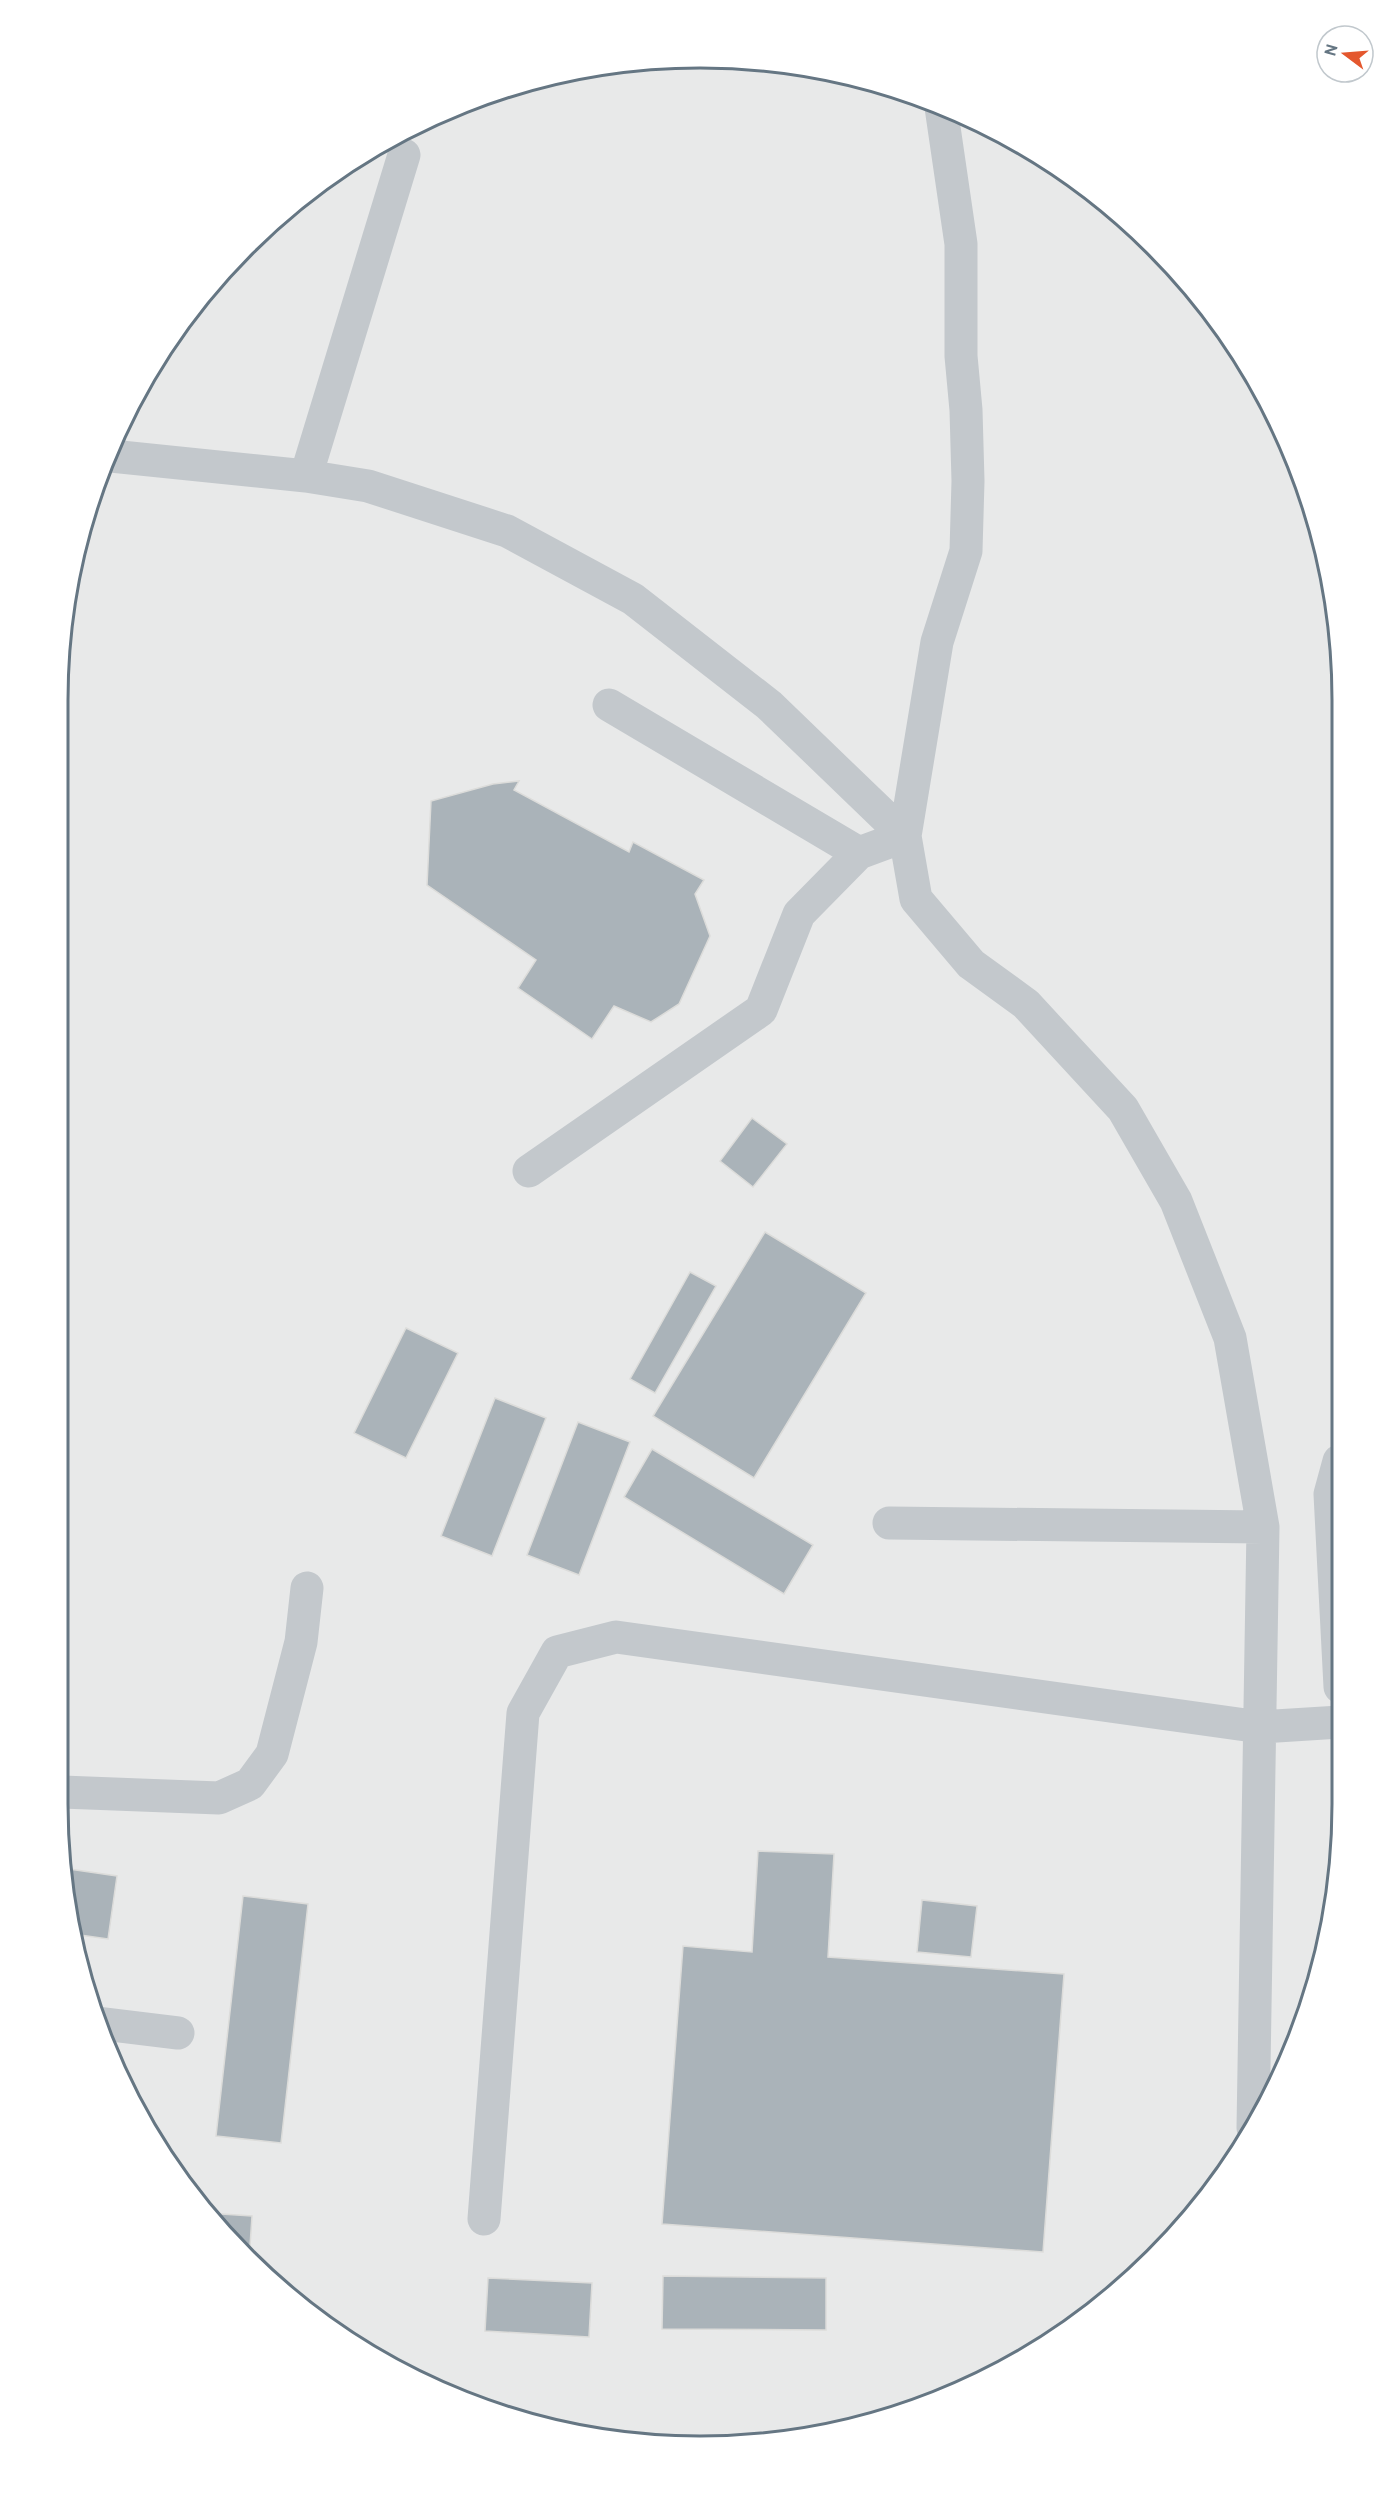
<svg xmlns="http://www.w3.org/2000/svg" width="1399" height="2503" font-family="Overpass,sans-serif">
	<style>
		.built { fill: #e8e9e9 }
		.building { fill: #aab3b9; stroke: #dcdcda; stroke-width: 1.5 }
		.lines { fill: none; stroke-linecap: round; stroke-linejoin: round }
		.minor { stroke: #c3c8cc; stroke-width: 33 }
		.rim { fill: none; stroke: #657683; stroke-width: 3 }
	</style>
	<rect width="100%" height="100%" fill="#fafaf8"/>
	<path class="built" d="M658,58l126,5 122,28 85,39 91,60 72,55 80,98 74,150 29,123 4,1229 -33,165 -52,115 -73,102 -60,60 -102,73 -76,37 -120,37 -84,11 -125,-4 -83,-17 -117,-44 -74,-42 -97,-80 -55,-64 -67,-106 -32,-78 -28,-122 -5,-1230 21,-125 64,-155 74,-102 92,-86 107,-67 118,-44z"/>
	<path class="building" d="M519,781l-5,9 115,62 4,-10 71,38 -9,14 15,42 -31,68 -28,18 -37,-16 -22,33 -74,-51 18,-28 -109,-75 4,-84 62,-17z
		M752,1118l35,26 -34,43 -33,-26z
		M765,1232l101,61 -112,185 -101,-62z
		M690,1272l26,14 -61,107 -25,-14z
		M406,1328l52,25 -52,105 -52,-25z
		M495,1398l51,20 -54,138 -51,-20z
		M578,1422l52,20 -51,133 -52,-20z
		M652,1449l161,96 -29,49 -160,-97z
		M758,1851l76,3 -6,103 236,17 -21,278 -381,-28 21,-278 69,6z
		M62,1868l55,8 -9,63 -35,-5 -10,-46z
		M243,1896l65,8 -27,239 -65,-7z
		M922,1900l55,6 -6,51 -54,-5z
		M206,2213l46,3 -3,45 -4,-3z
		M663,2276l163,2v52l-164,-1z
		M488,2278l104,5 -3,54 -104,-6z"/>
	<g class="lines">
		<path class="minor" d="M941,107l20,137v112l5,54 2,71 -2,70 -29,91 -32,194 11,63 55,65 55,40 97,105 53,92 54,137 33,189 -10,601
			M111,456l195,20 62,10 139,45 126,68 136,106 136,131 -46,17 -60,61 -38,96 -232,161
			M306,476l98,-321
			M609,705l250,148
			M1339,1461l-9,33 10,193
			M889,1523l374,4
			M62,1792l157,6 31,-14 22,-30 29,-112 6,-54
			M96,2023l82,10
			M484,2219l39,-506 34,-61 59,-15 644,90 80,-5"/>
	</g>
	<path d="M0 0H1399V2503H0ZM700 68H700A632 632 0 0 1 1332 700V1804A632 632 0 0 1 700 2436H700A632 632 0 0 1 68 1804V700A632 632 0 0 1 700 68Z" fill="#fff" fill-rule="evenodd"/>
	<path class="rim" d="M700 68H700A632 632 0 0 1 1332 700V1804A632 632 0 0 1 700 2436H700A632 632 0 0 1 68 1804V700A632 632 0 0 1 700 68Z"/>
	<g transform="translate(1345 54) rotate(286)"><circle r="28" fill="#ffffff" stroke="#c1c8cd" stroke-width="1.5"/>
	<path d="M0-4.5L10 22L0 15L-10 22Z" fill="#e4572e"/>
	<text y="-9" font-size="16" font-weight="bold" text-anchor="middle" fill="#657683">N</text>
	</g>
</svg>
